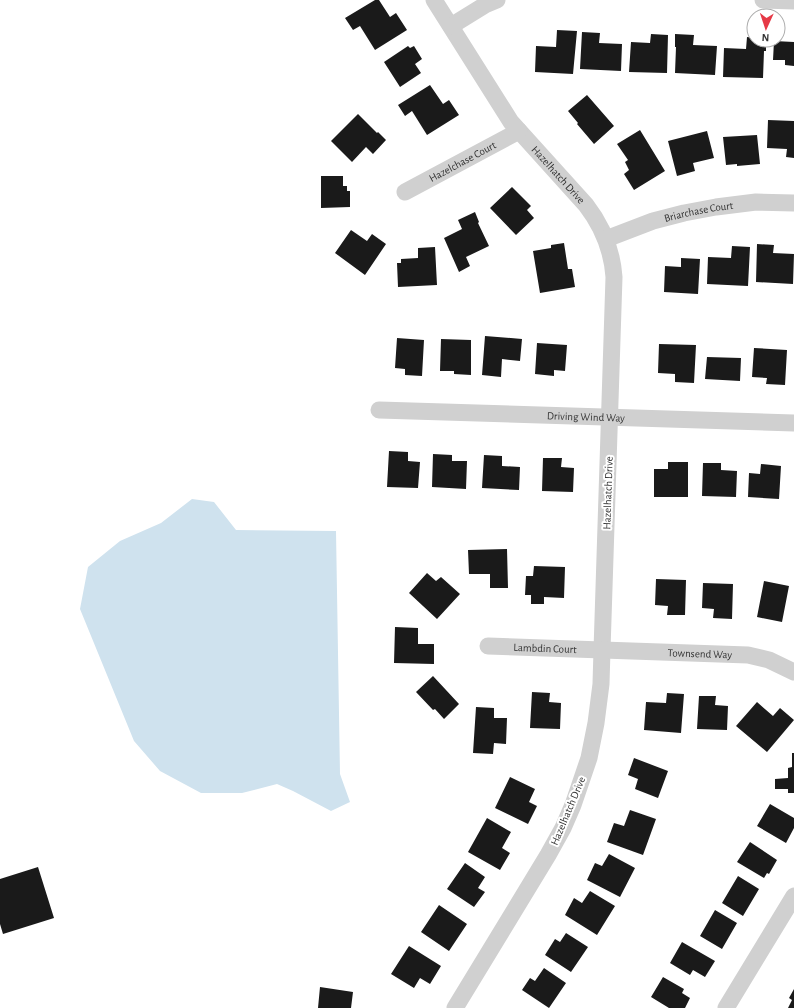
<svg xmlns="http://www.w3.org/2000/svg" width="794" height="1008" font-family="'Alegreya Sans',sans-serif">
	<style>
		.water { fill: #cfe2ee }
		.building { fill: #1a1a1a }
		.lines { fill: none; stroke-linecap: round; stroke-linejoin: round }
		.minor { stroke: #d0d0d0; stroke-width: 17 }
		.labels { text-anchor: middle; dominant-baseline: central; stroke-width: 4; stroke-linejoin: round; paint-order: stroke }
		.street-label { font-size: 11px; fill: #333; stroke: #fff }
	</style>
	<rect width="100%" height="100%" fill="#fff"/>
	<path class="water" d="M192,499l22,3 22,28 100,1 4,243 10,28 -19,9 -38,-20 -16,-7 -35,9h-41l-41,-22 -26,-30 -54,-132 8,-42 32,-26 41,-18z"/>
	<path class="building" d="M375,0h4l11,17 6,-4 11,17 -32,20 -15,-24 -7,4 -8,-12z
		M557,30l20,1 -4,43 -38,-2 1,-26 20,1z
		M582,32l18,1 -1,10 23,1 -1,27 -41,-2z
		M651,34l17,1 -1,38 -38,-1 2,-30 19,1z
		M675,34l19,1 -1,10 24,1 -2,29 -40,-2 1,-26h-1z
		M747,37l7,1v2h12v11h-2l-1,27 -40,-1 1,-29 22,1z
		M774,41l20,1v24l-9,-1v-5h-12z
		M408,46l2,2 4,-2 8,13 -7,5 6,9 -21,14 -16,-25z
		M430,85l13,19 6,-4 10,15 -32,20 -15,-24 -7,5 -7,-11z
		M587,95l27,31 -20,18 -17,-20 1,-1 -10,-12z
		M358,114l19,19 1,-1 8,8 -13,14 -7,-7 -14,15 -21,-21z
		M768,120l26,1v37l-8,-1 1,-8 -20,-1z
		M640,130l25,41 -31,19 -10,-16 5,-4 -4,-8 3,-2 -11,-16z
		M707,131l7,27 -21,5 2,8 -18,5 -9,-35z
		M757,135l3,29 -23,2v-2l-11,1 -3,-28z
		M321,176h22v10h4v5h3v16l-29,1z
		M512,187l19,19 -4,4 7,8 -18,17 -26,-27z
		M475,212l4,10 -1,1 11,23 -23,11 4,9 -11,6 -15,-34 18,-9 -4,-9z
		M351,230l16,11 5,-7 14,10 -21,31 -30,-22z
		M564,243l4,26h4l3,18 -35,6 -7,-42 18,-3v-3z
		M757,244l17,1 -1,8 21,1 -1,30 -37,-2z
		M732,246l18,1 -2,39 -41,-2 1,-27 23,1z
		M435,247l2,38 -39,2 -1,-24h4v-4l17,-1v-10z
		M681,258l19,1 -2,35 -34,-2 1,-26 16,1z
		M485,336l37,3 -2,22 -18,-2 -1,18 -19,-2z
		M397,338l27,2 -2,36 -17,-1v-6l-10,-1z
		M441,339l30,1v35l-17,-1v-3h-14z
		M537,343l30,2 -2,26 -11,-1v6l-19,-2z
		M659,344l37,1 -2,38 -19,-1v-8l-17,-1z
		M754,348l33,2 -2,35 -19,-1 1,-6 -15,-1z
		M707,357l34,1 -1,23 -35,-2z
		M389,451l19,1v9l12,1 -2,26 -31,-1z
		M433,454l19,1v6h15l-1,28 -34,-2z
		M484,455l18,1v10l18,1 -1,23 -37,-2z
		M543,458h19l-1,9 13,1 -1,24 -31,-1z
		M668,462h20v35h-34v-28h14z
		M703,463h18v7l16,1 -1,26 -34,-1z
		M761,464l20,2 -2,33 -31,-2 1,-24 11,1z
		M507,549l1,39h-18v-14h-21l-1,-24z
		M534,566l31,1 -1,31 -20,-1v7h-13v-9h-6l1,-19h7z
		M427,573l9,8 5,-4 19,17 -23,25 -28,-26z
		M656,579l30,1 -1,35h-18l1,-9 -13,-1z
		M764,581l25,5 -7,36 -25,-5z
		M703,583l30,1 -1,35 -19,-1 1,-9 -12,-1z
		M395,627l23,1v16h16v20l-40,-1z
		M433,676l26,28 -15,15 -9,-10 -2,1 -17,-18z
		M532,692l18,1 -1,9 12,1 -1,26 -30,-1z
		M667,693l17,1 -3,39 -37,-3 2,-28 20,1z
		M699,696h17l-1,9 13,1 -1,24 -30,-1z
		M757,702l16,14 7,-8 14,12 -27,32 -31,-26z
		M476,707l18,1v10h13l-1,26 -12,-1 -1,11 -20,-1z
		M792,753h2v40h-6v-4h-13v-10l13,-1v-10l4,-1z
		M634,758l34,13 -10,27 -23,-9 3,-10 -10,-4z
		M510,777l25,12 -6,13 8,4 -9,18 -33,-16z
		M770,804l24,14v10l-8,15 -29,-17z
		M630,810l26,9 -13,36 -36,-13 7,-19 10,3z
		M487,818l24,14 -9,16 8,5 -10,17 -32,-18z
		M750,842l27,18 -8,14 -2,-1 -3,5 -27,-16z
		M609,854l26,14 -15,29 -33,-17 8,-17 7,3z
		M465,863l20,14 -7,11 7,4 -11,15 -27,-18z
		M38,867l16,51 -51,16 -3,-10v-45z
		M738,876l21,13 -16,27 -21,-13z
		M590,891l25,15 -18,29 -32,-20 9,-17 8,5z
		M439,905l28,19 -18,27 -28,-19z
		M715,910l22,13 -15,26 -22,-13z
		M566,933l22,14 -17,25 -26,-17 10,-16 5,3z
		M682,942l33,19 -10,16 -12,-7 -3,5 -20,-12z
		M409,946l32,20 -11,18 -10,-6 -6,10 -23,-14z
		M544,968l22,15 -17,25 -27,-18 8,-12 5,3z
		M663,977l21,12 -2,4 8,5 -5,10h-16l-18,-11z
		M320,987l33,5 -2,16h-33z
		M794,989v19h-6l4,-8 -3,-2z"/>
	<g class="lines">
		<g class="minor">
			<path id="s1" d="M434,0l77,122 75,83c17,22 26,44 28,72l-12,373 -1,34 -5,39 -7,35 -16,47 -10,23 -15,27 -93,153"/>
			<path d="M763,0l31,1"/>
			<path d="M451,26l34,-21 12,-5"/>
			<path id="s2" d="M405,192l114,-61"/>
			<path id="s3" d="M606,239l47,-18 31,-8 32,-6 40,-5 38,1"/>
			<path id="s4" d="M379,410l415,13"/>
			<path id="s5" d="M488,646l260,9 21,5 25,12"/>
			<path d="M726,1008l68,-112"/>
		</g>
	</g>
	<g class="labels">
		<g class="street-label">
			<text stroke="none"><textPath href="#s2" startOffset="65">Hazelchase Court</textPath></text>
			<text stroke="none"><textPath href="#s1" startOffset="215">Hazelhatch Drive</textPath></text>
			<text stroke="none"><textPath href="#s3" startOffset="97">Briarchase Court</textPath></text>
			<text stroke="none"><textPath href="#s4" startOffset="207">Driving Wind Way</textPath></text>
			<text transform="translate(608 493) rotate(-88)">Hazelhatch Drive</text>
			<text stroke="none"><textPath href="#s5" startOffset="57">Lambdin Court</textPath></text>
			<text stroke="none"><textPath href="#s5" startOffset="212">Townsend Way</textPath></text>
			<text transform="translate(568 811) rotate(-67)">Hazelhatch Drive</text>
		</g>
	</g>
	<g transform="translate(766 28) rotate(183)"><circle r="19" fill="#ffffff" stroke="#adadad"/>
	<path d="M0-3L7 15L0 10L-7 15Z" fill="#e63946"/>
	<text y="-6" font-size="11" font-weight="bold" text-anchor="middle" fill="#333333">N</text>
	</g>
</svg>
